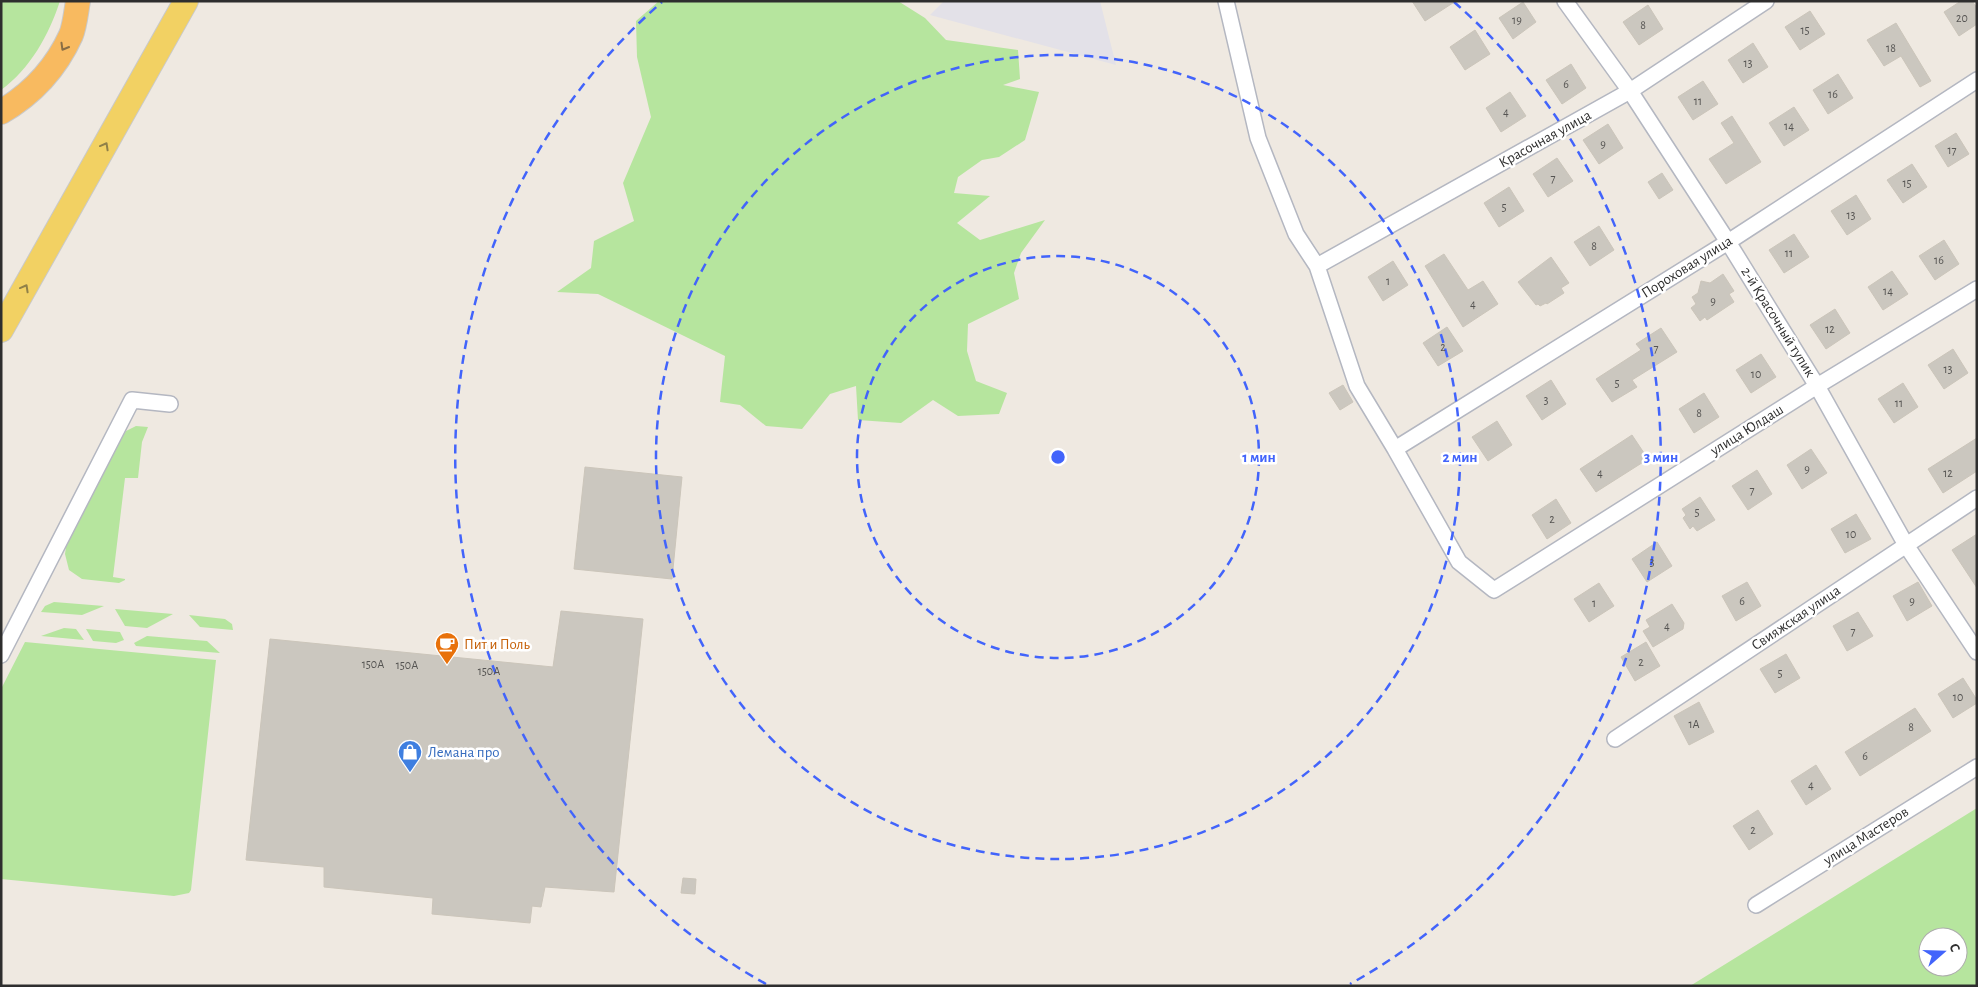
<svg xmlns="http://www.w3.org/2000/svg" width="1978" height="987" font-family="'Alegreya Sans',sans-serif">
	<style>
		.industrial { fill: #e3e1e8 }
		.green { fill: #b6e59e; fill-rule: evenodd }
		.building { fill: #cbc7bf; stroke: #cbc5ba }
		.lines { fill: none; stroke-linecap: round; stroke-linejoin: round }
		.minor-casing { stroke: #b4b7c1; stroke-width: 18 }
		.primary-casing { stroke: #c9c9c9; stroke-width: 26 }
		.trunk-casing { stroke: #c9c9c9; stroke-width: 26 }
		.minor { stroke: #fff; stroke-width: 15 }
		.primary { stroke: #f2d163; stroke-width: 24 }
		.trunk { stroke: #f8ba60; stroke-width: 24 }
		.oneway { stroke: #896d44 }
		.oneway2 { stroke: #908048 }
		.ring { fill: none; stroke: #4264fb; stroke-width: 2.5; stroke-dasharray: 9 6 }
		.labels { text-anchor: middle; dominant-baseline: central; stroke-width: 5; stroke-linejoin: round; paint-order: stroke }
		.number-label { font-size: 12px; fill: #555452 }
		.street-label { font-size: 15px; fill: #2e2e2e; stroke: #fff }
		.food-label { font-size: 15px; fill: #c56008; stroke: #fff; text-anchor: start }
		.shop-label { font-size: 15px; fill: #366cbe; stroke: #fff; text-anchor: start }
		.centre { fill: #4264fb; stroke: #fff; stroke-width: 2.5 }
		.ring-label { font-size: 15px; text-anchor: middle; font-weight: bold; fill: #4264fb; stroke: #fff; stroke-width: 5; stroke-linejoin: round; paint-order: stroke }
	</style>
	<rect width="100%" height="100%" fill="#efe9e1"/>
	<path class="industrial" d="M944,1h156l16,64 -186,-50z"/>
	<path class="green" d="M1,1h59c-11,34 -30,68 -59,89z
		M659,1h239l27,17 21,22 72,10 2,29 -17,6 36,7 -14,48 -26,17 -17,3 -24,17 -4,16 36,3 -33,27 23,17 65,-20 -24,33 -7,20 5,26 -51,25 -1,27 9,30 31,12 -8,21 -41,2 -25,-16 -32,23 -43,-3 -2,-34 -26,8 -28,35 -36,-3 -26,-21 -20,-3 5,-46 -127,-62 -41,-2 34,-24 3,-27 40,-20 -11,-38 28,-66 -14,-60 -1,-36z
		M136,426l12,1 -6,15 -4,36h-13l-12,99 12,2v1l-6,3 -37,-4 -13,-9 -4,-16 1,-7 55,-108 5,-8z
		M54,602l50,4 -22,9 -41,-3 4,-6z
		M115,609l58,5 -26,14 -22,-2z
		M189,615l36,4 7,5 1,6 -33,-3z
		M64,628l12,1 8,11 -43,-4z
		M86,629l34,3 4,8 -8,3 -23,-2z
		M147,636l60,5 13,12 -84,-7 -2,-3z
		M25,642l191,18 -25,230 -2,3 -15,3 -173,-17v-190z
		M1977,808v178h-287zM1928,937h30v30h-30z"/>
	<path class="building" d="M1412,1h44l-31,20z
		M1961,1h11l5,7v16l-18,12 -15,-24z
		M1523,2l13,20 -23,17 -14,-21z
		M1648,5l15,24 -24,16 -16,-23z
		M1810,11l15,23 -25,16 -15,-23z
		M1896,23l35,58 -11,6 -19,-31 -17,10 -17,-26z
		M1475,30l15,24 -25,16 -15,-23z
		M1753,43l15,24 -25,16 -15,-23z
		M1571,64l15,24 -24,16 -16,-24z
		M1838,74l15,24 -25,16 -15,-24z
		M1703,81l15,23 -25,16 -15,-23z
		M1510,92l16,24 -25,16 -15,-24z
		M1794,107l15,23 -25,16 -15,-23z
		M1732,116l29,46 -35,22 -17,-25 25,-16 -13,-20z
		M1608,124l15,24 -24,16 -16,-24z
		M1956,133l13,21 -21,13 -13,-21z
		M1557,158l16,23 -25,16 -15,-23z
		M1912,164l15,23 -24,16 -16,-23z
		M1662,173l11,17 -14,9 -11,-17z
		M1509,187l15,24 -25,16 -15,-24z
		M1856,195l15,24 -24,16 -16,-24z
		M1599,226l15,24 -24,16 -16,-24z
		M1794,234l15,23 -25,16 -15,-23z
		M1944,240l15,24 -24,16 -16,-24z
		M1444,254l24,36 15,-9 15,23 -35,23 -38,-61z
		M1551,257l18,26 -8,5 3,5 -17,11 -1,-1 -6,3 -2,-2 -2,1 -18,-23z
		M1393,261l15,24 -25,16 -15,-24z
		M1892,271l16,23 -25,16 -15,-23z
		M1723,274l11,17 -5,3 5,8 -27,18 -2,-3 -5,4 -9,-13 5,-4 -4,-7 6,-4 3,-12 9,2z
		M1835,309l15,24 -24,16 -16,-24z
		M1447,327l16,24 -25,15 -15,-23z
		M1661,328l16,24 -45,28 5,7 -25,15 -16,-23 45,-29 -5,-6z
		M1953,349l15,24 -24,16 -16,-24z
		M1761,354l15,23 -25,16 -15,-23z
		M1551,380l15,24 -24,16 -16,-24z
		M1903,383l15,24 -24,16 -16,-24z
		M1343,385l10,17 -13,8 -11,-17z
		M1704,393l15,24 -25,16 -15,-24z
		M1497,421l15,24 -24,16 -16,-24z
		M1632,435l16,24 -52,33 -16,-23z
		M1977,438v33l-34,22 -15,-24z
		M1811,449l16,24 -25,16 -15,-24z
		M585,467l97,10 -10,102 -98,-10z
		M1757,470l15,24 -24,16 -16,-24z
		M1700,497l15,23 -18,11 -4,-5 -3,3 -7,-11 3,-3 -4,-6z
		M1556,499l15,24 -24,16 -15,-24z
		M1856,514l15,25 -26,14 -14,-24z
		M1977,534v54l-25,-38z
		M1657,542l15,24 -25,16 -15,-23z
		M1747,582l14,24 -25,15 -14,-25z
		M1918,582l14,24 -25,15 -14,-25z
		M1599,583l15,23 -25,16 -15,-23z
		M1672,604l12,19 -1,6 -30,18 -10,-16 7,-4 -4,-7z
		M561,611l82,8 -29,273 -69,-5 -4,20 -9,-1 -2,17 -98,-9 1,-16 -109,-11v-20l-78,-7 24,-221 283,28z
		M1858,612l15,24 -26,15 -14,-25z
		M1646,642l14,24 -25,15 -14,-24z
		M1786,654l14,24 -25,15 -15,-24z
		M1963,678l14,22v3l-24,15 -15,-24z
		M1699,702l15,30 -25,13 -15,-29z
		M1915,708l16,23 -71,45 -15,-24z
		M1816,765l15,24 -25,16 -15,-24z
		M1758,810l15,24 -24,16 -16,-24z
		M683,878l13,1 -1,15 -14,-1z"/>
	<g class="lines">
		<g class="minor-casing">
			<path id="minor" d="M1226,1l32,137 38,96 21,32 40,120 38,63 64,113 35,28 323,-204 160,-97
				M1565,1l65,90 98,151 89,144 89,159 71,107
				M1317,266l313,-175 136,-90
				M1395,449l333,-207 249,-162
				M1,655l131,-255 38,4
				M1615,739l362,-241
				M1756,905l221,-138"/>
		</g>
		<g class="primary-casing">
			<path id="primary" d="M1,330l185,-329"/>
		</g>
		<g class="trunk-casing">
			<path id="trunk" d="M1,112c31,-18 55,-44 70,-77 4,-10 5,-23 7,-34"/>
		</g>
		<use href="#minor" class="minor"/>
		<use href="#primary" class="primary"/>
		<use href="#trunk" class="trunk"/>
	</g>
	<defs><path id="oneway-chevron" d="M-2-3.5L2.5 0L-2 3.5" fill="none" stroke-width="1.6" stroke-linecap="round" stroke-linejoin="round" transform="scale(1.25)"/></defs>
	<use class="oneway" href="#oneway-chevron" transform="translate(64 47) rotate(120)"/>
	<g class="oneway2">
		<use href="#oneway-chevron" transform="translate(105 146) rotate(-61)"/>
		<use href="#oneway-chevron" transform="translate(25 288) rotate(-61)"/>
	</g>
	<g class="ring">
		<circle cx="1058" cy="457" r="201"/>
		<circle cx="1058" cy="457" r="402"/>
		<path d="M766 984A603 603 0 0 1 662 2M1454 2A603 603 0 0 1 1350 984"/>
	</g>
	<defs>
		<g id="cafe-pin" transform="scale(1.25)"><path d="M0 17L-7.5 6A9.5 9.5 0 1 1 7.5 6Z" fill="#e8710a" stroke="#fff"/><path d="M-5.5-4.5H6V0H3Q3 3.5 0 3.5H-2.5Q-5.5 3.5-5.5 0ZM3-3.2v2h1.7v-2ZM-6 4.5H4V6H-6Z" fill="#fff"/></g>
		<g id="shop-pin" transform="scale(1.25)"><path d="M0 17L-7.5 6A9.5 9.5 0 1 1 7.5 6Z" fill="#3f7fe0" stroke="#fff"/><path d="M-5-2.5h2.3a2.7 3.5 0 0 1 5.4 0H5L5.5 6h-11ZM-1.5-2.5h3a1.5 2.3 0 0 0-3 0Z" fill="#fff"/></g>
	</defs>
	<g fill-rule="evenodd">
		<use href="#cafe-pin" x="447" y="644"/>
		<use href="#shop-pin" x="410" y="752"/>
	</g>
	<g class="labels">
		<g class="number-label">
			<text x="1962" y="18">20</text>
			<text x="1517" y="20">19</text>
			<text x="1643" y="25">8</text>
			<text x="1805" y="30">15</text>
			<text x="1891" y="48">18</text>
			<text x="1748" y="63">13</text>
			<text x="1566" y="84">6</text>
			<text x="1833" y="94">16</text>
			<text x="1698" y="101">11</text>
			<text x="1506" y="112">4</text>
			<text x="1789" y="126">14</text>
			<text x="1603" y="144">9</text>
			<text x="1952" y="150">17</text>
			<text x="1553" y="178">7</text>
			<text x="1907" y="183">15</text>
			<text x="1504" y="207">5</text>
			<text x="1851" y="215">13</text>
			<text x="1594" y="246">8</text>
			<text x="1789" y="253">11</text>
			<text x="1939" y="260">16</text>
			<text x="1388" y="281">1</text>
			<text x="1888" y="291">14</text>
			<text x="1713" y="301">9</text>
			<text x="1473" y="304">4</text>
			<text x="1830" y="329">12</text>
			<text x="1443" y="347">2</text>
			<text x="1656" y="348">7</text>
			<text x="1948" y="369">13</text>
			<text x="1756" y="374">10</text>
			<text x="1617" y="383">5</text>
			<text x="1546" y="400">3</text>
			<text x="1899" y="403">11</text>
			<text x="1699" y="413">8</text>
			<text x="1807" y="469">9</text>
			<text x="1600" y="473">4</text>
			<text x="1948" y="473">12</text>
			<text x="1752" y="490">7</text>
			<text x="1697" y="512">5</text>
			<text x="1552" y="519">2</text>
			<text x="1851" y="534">10</text>
			<text x="1652" y="562">3</text>
			<text x="1742" y="601">6</text>
			<text x="1912" y="601">9</text>
			<text x="1594" y="603">1</text>
			<text x="1667" y="626">4</text>
			<text x="1853" y="631">7</text>
			<text x="1641" y="662">2</text>
			<text x="373" y="664">150А</text>
			<text x="407" y="665">150А</text>
			<text x="489" y="671">150А</text>
			<text x="1780" y="673">5</text>
			<text x="1958" y="697">10</text>
			<text x="1694" y="724">1А</text>
			<text x="1911" y="727">8</text>
			<text x="1865" y="756">6</text>
			<text x="1811" y="785">4</text>
			<text x="1753" y="830">2</text>
		</g>
		<g class="street-label">
			<text transform="translate(1545 139) rotate(-29)">Красочная улица</text>
			<text transform="translate(1687 267) rotate(-32)">Пороховая улица</text>
			<text transform="translate(1778 322) rotate(58)">2-й Красочный тупик</text>
			<text transform="translate(1747 430) rotate(-32)">улица Юлдаш</text>
			<text transform="translate(1796 618) rotate(-34)">Свияжская улица</text>
			<text transform="translate(1866 836) rotate(-32)">улица Мастеров</text>
		</g>
		<g class="food-label">
			<text x="464" y="644">Пит и Поль</text>
		</g>
		<g class="shop-label">
			<text x="428" y="752">Лемана про</text>
		</g>
	</g>
	<circle cx="1058" cy="457" r="8" class="centre"/>
	<g class="ring-label">
		<text x="1259" y="462">1 мин</text>
		<text x="1460" y="462">2 мин</text>
		<text x="1661" y="462">3 мин</text>
	</g>
	<rect width="1978" height="987" fill="none" stroke="#2e2e2e" stroke-width="5"/>
	<g transform="translate(1943 952) rotate(70)"><circle r="24" fill="#ffffff" stroke="#ababab"/>
	<path d="M0-4L9 19L0 12L-9 19Z" fill="#4264fb"/>
	<text y="-8" font-size="14" font-weight="bold" text-anchor="middle" fill="#2e2e2e">С</text>
	</g>
</svg>
